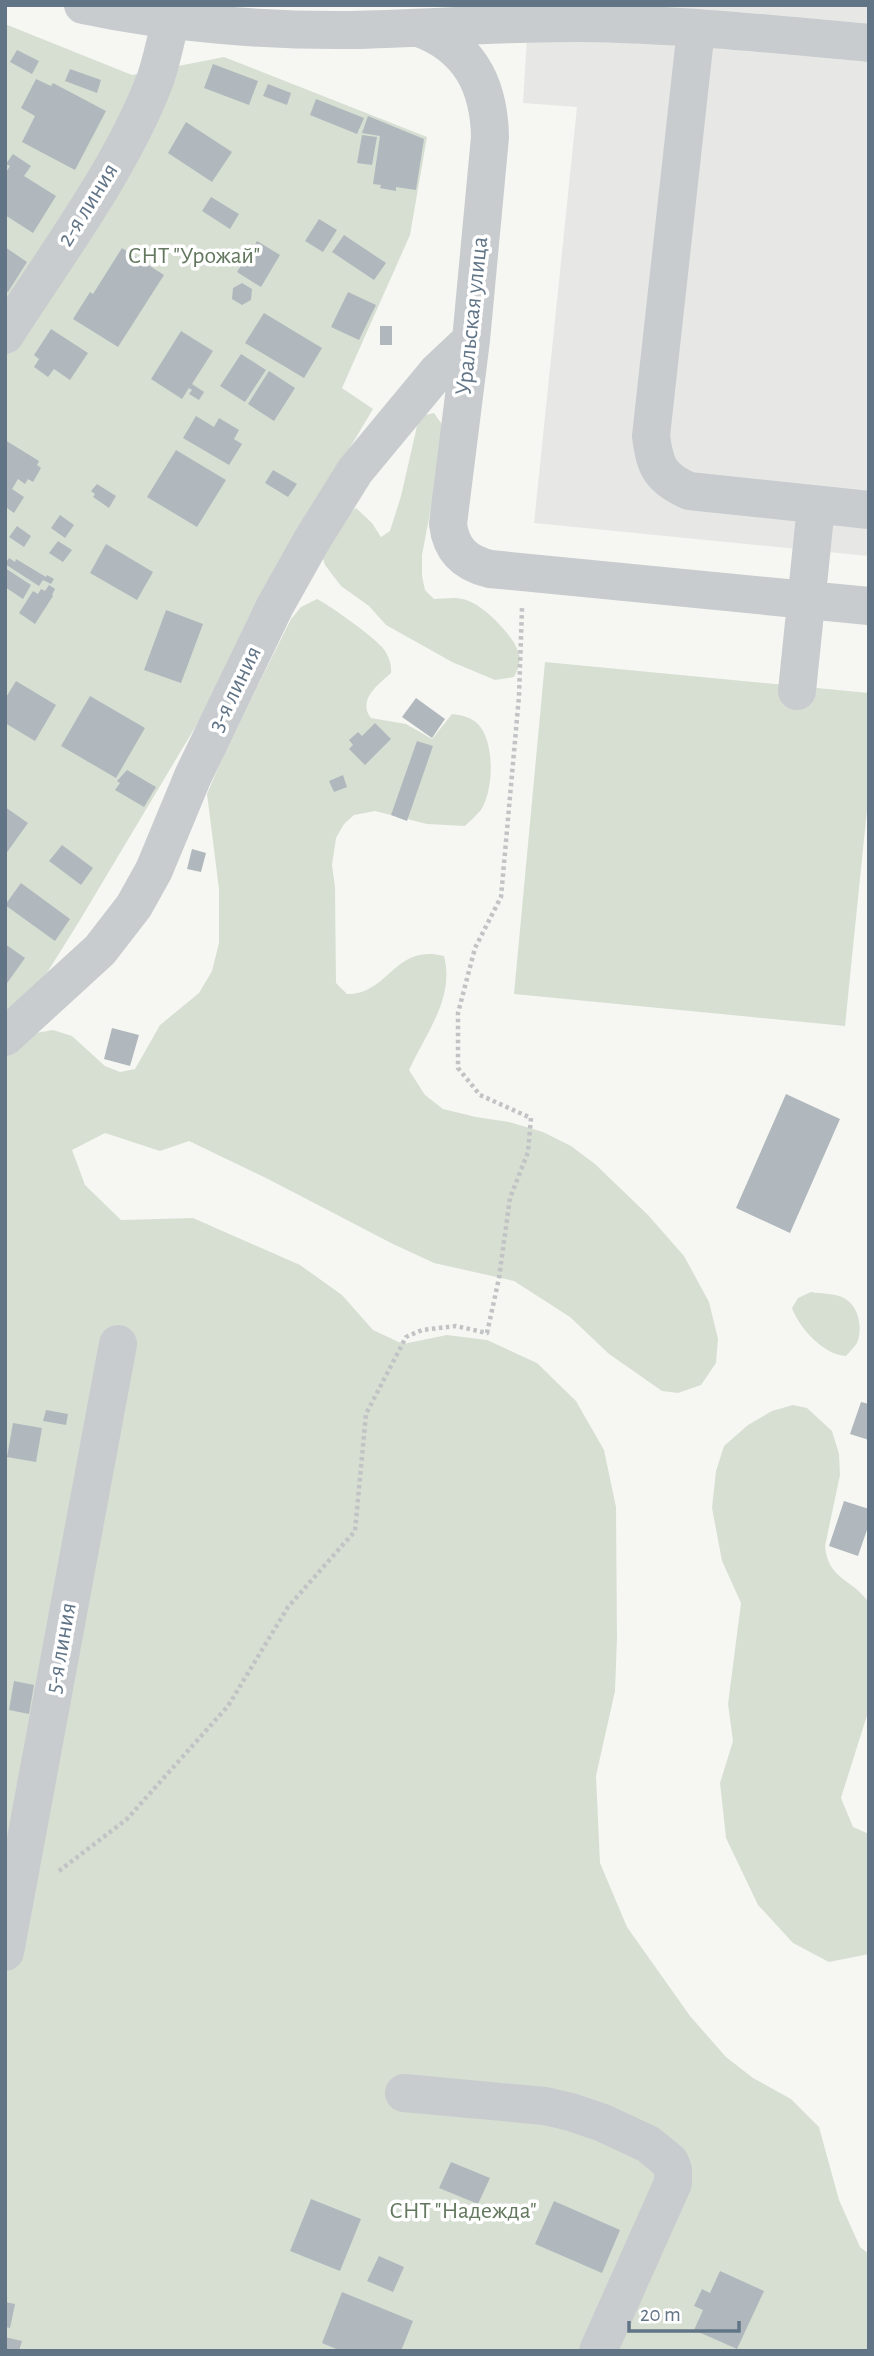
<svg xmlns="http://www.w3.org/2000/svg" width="874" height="2356" font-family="'Alegreya Sans',sans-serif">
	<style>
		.built { fill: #e7e8e6 }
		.green { fill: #d7dfd3 }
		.building { fill: #b0b8bd }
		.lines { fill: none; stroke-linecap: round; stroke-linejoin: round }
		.path { stroke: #c1c3c5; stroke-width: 4.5; stroke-dasharray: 3.5 3.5; stroke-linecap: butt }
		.minor { stroke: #c8cccf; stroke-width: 38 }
		.labels { text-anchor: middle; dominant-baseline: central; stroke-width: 7; stroke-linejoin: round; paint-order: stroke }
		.street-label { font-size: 24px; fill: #627587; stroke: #fff }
		.park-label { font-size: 24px; fill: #63785e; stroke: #fff }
	</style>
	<rect width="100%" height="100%" fill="#f6f7f2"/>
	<path class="built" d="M529,5h340v551l-335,-33 43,-416 -54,-4z"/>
	<path class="green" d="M5,24l127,51 92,-18 203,80 -17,98 -68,153 31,21 -124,208 -46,97 -123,206 -75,120z
		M434,413l9,13 -4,40 -17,89v21l3,14 9,9c9,0 20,-2 28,0 18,2 50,35 56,52 4,9 0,18 -4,26l-19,3 -43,-18 -66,-37 -17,-19 -28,-20 -16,-21 -4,-13 20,-32 15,-12 16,15 9,14 9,-6 11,-35 16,-70 8,-11z
		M317,599c15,8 53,35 65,48 6,7 10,17 9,26 -13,12 -34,27 -20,45l35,6 26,15 20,-25c9,1 19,3 26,10 17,17 16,66 3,86 -5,6 -11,11 -16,16l-38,-2 -52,-13 -21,4 -10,9 -8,14 -4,27 3,22 1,96 11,11c43,0 47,-51 97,-38 11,42 -18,77 -35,114l16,25 18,14 33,8 33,5 34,10 28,14 24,18 53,51 36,41 25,46 9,37 -2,24 -15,22 -23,8 -16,-2 -53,-37 -39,-37 -56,-36 -80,-18 -43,-20 -123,-64 -79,-38 -29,10 -55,-18 -33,17 13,35 36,35 72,-2 107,47 42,30 31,35 30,14 44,-9 40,5 50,23 39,38 28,49 12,57 1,131 -2,53 -19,85 4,87 27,64 63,89 36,41 27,21 38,21 28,28 20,73 21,47 9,7v97h-864v-1297l20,-19 28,-5 19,6 33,30 15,6 15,-3 25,-44 39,-32 13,-22 7,-28v-54l-12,-95 17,-40 67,-135 10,-12z
		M545,662l324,31v97l-24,236 -331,-32z
		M811,1292c11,2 24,1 33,6 15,8 19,30 13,45 -3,4 -7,9 -11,13 -22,-1 -47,-28 -54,-48l6,-10z
		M793,1405l14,3 25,23 7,23 1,21 -15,71c3,34 27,32 44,57v106l-28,89 12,29 16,7v120l-40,8 -36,-19 -35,-38 -32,-67 -6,-55 13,-42 -5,-37 13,-101 -19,-42 -10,-53 4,-37 8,-25 24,-21 24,-14z"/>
	<path class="building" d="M17,50l22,11 -7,13 -22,-12z
		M213,64l45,17 -9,24 -45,-17z
		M70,69l31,11 -4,13 -32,-12z
		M36,79l15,7 2,-3 53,28 -31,59 -53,-28 13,-26 -14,-8z
		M268,84l23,9 -4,12 -24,-9z
		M316,99l48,19 -7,16 -47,-19z
		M368,116l56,23 -8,51 -20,-3v4l-16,-3 1,-3 -8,-1 7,-48 -18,-3z
		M186,122l46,30 -20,30 -44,-29z
		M362,135l15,2 -5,28 -15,-2z
		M13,154l18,12 -7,10 32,20 -23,37 -28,-18v-41l5,-8 -4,-2z
		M211,197l28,17 -9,15 -28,-18z
		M319,219l18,11 -14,22 -18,-11z
		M344,235l42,28 -12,17 -42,-28z
		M257,241l23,14 -19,32 -24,-15z
		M5,247l22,15 -19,30 -3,-2z
		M122,248l42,27 -46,72 -45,-28 17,-27 3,2z
		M242,283l10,6 -1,11 -9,5 -10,-6 1,-11z
		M348,292l28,13 -17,35 -28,-13z
		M264,313l58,35 -18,30 -59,-35z
		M380,326h12v19h-12z
		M51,329l37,24 -18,27 -16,-11 -6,8 -14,-10 5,-8 -5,-4z
		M181,331l32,20 -21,33 12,8 -5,8 -10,-6 3,-4 -3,-2 -7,11 -31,-20z
		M241,354l25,16 -21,32 -25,-16z
		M269,371l26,17 -21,33 -26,-17z
		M196,416l18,11 5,-9 20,12 -5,9 8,5 -13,21 -46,-27z
		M5,440l34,21 -2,4 4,3 -8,14 -5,-3 -3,5 -7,-5 -6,10 12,8 -10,16 -7,-5 -2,4z
		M176,450l50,30 -29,47 -50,-30z
		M273,470l24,14 -9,13 -23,-14z
		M97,484l19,12 -7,12 -16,-11 2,-3 -4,-3z
		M60,515l14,10 -9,13 -14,-10z
		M17,526l14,10 -7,11 -15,-10z
		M58,541l14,9 -9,12 -14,-9z
		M106,544l47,28 -16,28 -47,-27z
		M9,558l6,4 1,-3 30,18 1,-2 7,4 -3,5 -8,-4 -4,6 -34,-22z
		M5,568l26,17 -8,14 -18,-12z
		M49,585l6,4 -3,6 1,1 -18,28 -16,-11 14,-22 5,3 3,-5 4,2z
		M166,610l37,14 -22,59 -37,-13z
		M16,681l40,24 -21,36 -30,-18v-24z
		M90,696l55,32 -29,50 -55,-32z
		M416,698l29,21 -13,19 -30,-21z
		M375,723l16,16 -26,26 -16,-16 4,-4 -4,-5 9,-8 4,4z
		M417,741l16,5 -26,75 -16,-6z
		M127,770l29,17 -12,20 -29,-17 5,-7 -3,-2z
		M343,775l4,12 -13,5 -5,-11z
		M5,807l23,16 -23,32z
		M62,845l31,23 -12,17 -32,-24z
		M192,849l14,4 -5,19 -14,-3z
		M21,883l49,36 -15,22 -50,-36z
		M5,944l20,14 -20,28z
		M112,1028l27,7 -9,31 -26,-7z
		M786,1094l54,25 -50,114 -54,-25z
		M861,1402l8,2v36l-19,-6z
		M46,1410l22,4 -2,11 -23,-4z
		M13,1423l29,5 -6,34 -29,-5z
		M844,1501l25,8v15l-11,32 -29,-10z
		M14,1681l20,4 -5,29 -20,-4z
		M451,2162l39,16 -12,26 -39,-16z
		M311,2199l50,20 -21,52 -50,-20z
		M554,2201l66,29 -18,43 -67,-29z
		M379,2256l25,11 -11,25 -26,-11z
		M720,2271l44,20 -27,58 -43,-19 9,-20 -9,-4 8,-17 8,4z
		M342,2292l71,29 -12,30h-60l-19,-8z
		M5,2302l10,2 -5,24 -5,-1z
		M5,2337l17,4 -3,10h-14z"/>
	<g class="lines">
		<path class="path" d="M59,1871l68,-52 101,-113 60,-99 67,-76 11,-117 40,-77 16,-7 34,-4 31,7 12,-55 11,-80 18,-46 3,-34 -51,-23 -22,-27v-55l17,-65 26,-51 18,-201 3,-88"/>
		<path class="minor" d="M83,5c84,18 183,26 268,25 76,-2 152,-7 228,-7 96,1 194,11 290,20
			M419,28c50,18 70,57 71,109l-19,203 -23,184c3,26 17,39 42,45l379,37
			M696,29l-45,407c4,31 9,42 38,55l180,19
			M5,335c51,-80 116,-166 150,-255 7,-20 11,-41 16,-62
			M797,691l19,-185
			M5,1037l95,-87 34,-44 20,-36 39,-94 82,-170 37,-66 43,-69 82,-99 34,-32
			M5,1952l113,-608
			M404,2093l141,13 26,6 32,11 45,21 22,18 3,8v13l-75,168"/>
	</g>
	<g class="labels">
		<g class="street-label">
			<text transform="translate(88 205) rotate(-58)">2-я линия</text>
			<text transform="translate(472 316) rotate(-84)">Уральская улица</text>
			<text transform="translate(235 689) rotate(-64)">3-я линия</text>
			<text transform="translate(61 1648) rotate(-80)">5-я линия</text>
		</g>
		<g class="park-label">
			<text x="194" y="256">СНТ "Урожай"</text>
			<text x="463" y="2211">СНТ "Надежда"</text>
		</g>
	</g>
	<rect width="874" height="2356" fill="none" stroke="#627587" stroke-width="14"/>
	<path d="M629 2321v10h110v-10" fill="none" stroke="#627587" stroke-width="3.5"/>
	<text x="640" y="2321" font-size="21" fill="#627587" stroke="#ffffff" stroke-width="5" paint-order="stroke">20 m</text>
</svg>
